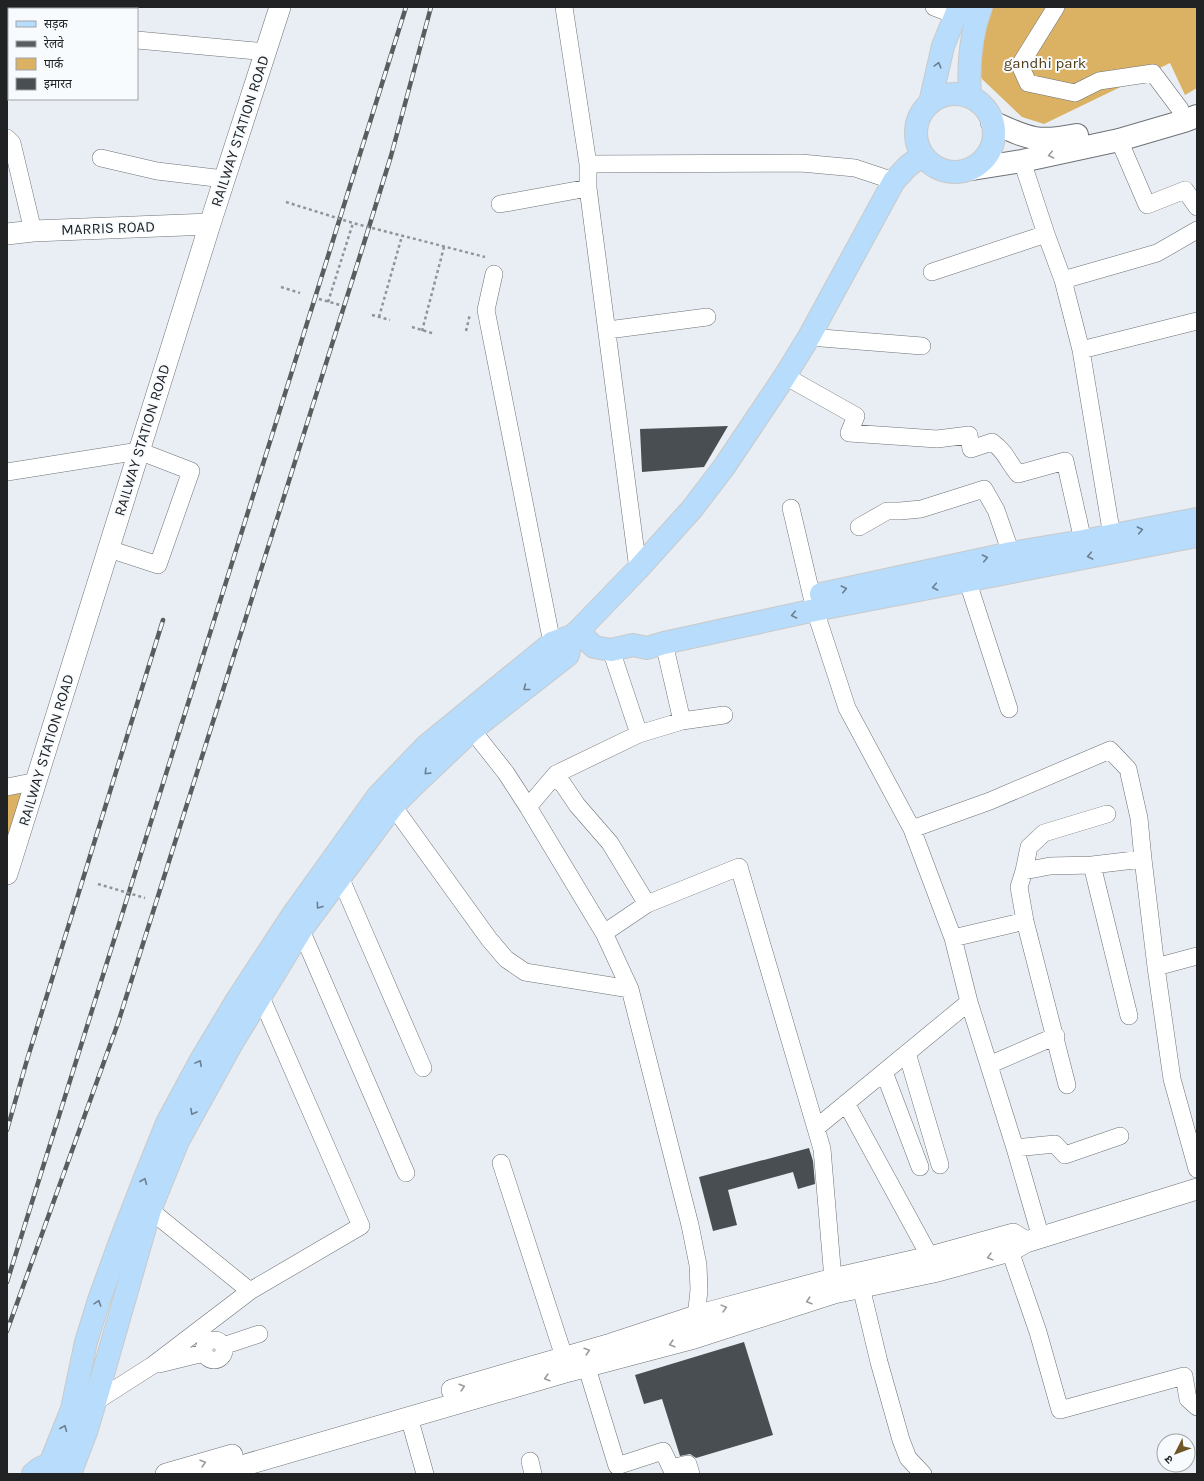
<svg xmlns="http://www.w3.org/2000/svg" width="1204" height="1481" font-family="Karla,'Noto Sans Devanagari',sans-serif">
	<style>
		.green { fill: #dbb264 }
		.building { fill: #494e52 }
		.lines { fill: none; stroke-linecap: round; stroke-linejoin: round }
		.minor-casing { stroke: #6d7277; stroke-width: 18 }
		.tertiary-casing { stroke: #6d7277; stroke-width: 22 }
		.secondary-casing { stroke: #6d7277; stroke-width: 24 }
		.primary-casing { stroke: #c9caca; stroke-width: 24 }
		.path { stroke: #909498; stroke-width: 2.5; stroke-dasharray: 3 3; stroke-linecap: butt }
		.minor { stroke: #fff; stroke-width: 17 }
		.tertiary { stroke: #fff; stroke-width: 21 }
		.secondary { stroke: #fff; stroke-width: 22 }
		.primary { stroke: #b8dcfb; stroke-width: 22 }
		.rail-casing { stroke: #595d5f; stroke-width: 4.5 }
		.rail { stroke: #f7fbfe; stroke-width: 3; stroke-dasharray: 9; stroke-linecap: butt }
		.path-bridge { stroke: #909498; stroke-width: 2.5; stroke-dasharray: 3 3; stroke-linecap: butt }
		.oneway { stroke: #6c7f90 }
		.oneway2 { stroke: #9b9c9c }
		.labels { text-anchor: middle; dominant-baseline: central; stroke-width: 4; stroke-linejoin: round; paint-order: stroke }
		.park-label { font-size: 15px; fill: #503d17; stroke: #f7fbfe }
		.street-label { font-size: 15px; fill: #202224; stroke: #f7fbfe }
	</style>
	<rect width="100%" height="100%" fill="#e8eef3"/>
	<path class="green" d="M993,7h204v81l-12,7 -15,-32 -126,61 -22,-7 -40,-38 -10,-26z
		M23,792l-16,50v-46z"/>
	<path class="building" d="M728,426l-24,41 -62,5 -2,-43z
		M809,1148l4,13 2,23 -17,5 -5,-17 -65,18 9,35 -24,6 -14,-54z
		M744,1342l29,93 -77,23 -6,-4 -10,2 -18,-57 -18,5 -9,-29z"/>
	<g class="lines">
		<g class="minor-casing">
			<path id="minor" d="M564,7l24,157v24l50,381
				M934,7l21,8
				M1056,7l-36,58 8,18 47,10 24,-12 54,-8 27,36
				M42,9v-2
				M7,24h2
				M137,40l129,12
				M7,62h2
				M7,138l5,5 21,88
				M1119,140l28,65 38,-15 12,17
				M101,158l56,13 67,8
				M1022,161l24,73 17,46 18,70 116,-29
				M588,164l213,-1 54,5 39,13
				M500,204l88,-16
				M932,272l114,-38
				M494,274l-8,36 66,333
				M1063,280l94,-27 40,-23
				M608,330l99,-13
				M809,337l113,9
				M1081,350l33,198
				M785,376l71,40 -7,17 88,6 32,-4 2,14 21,-7c15,11 15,19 26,32l47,-13 18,80
				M7,472l132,-21 52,20 -33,94 -49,-16
				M791,508l24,102 32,98 65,121 41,109 16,64 46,146 26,90
				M859,527l28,-16h13l21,-2 63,-20 12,21 15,43
				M964,570l45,139
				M664,643l18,78 42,-6
				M611,650l28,84 43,-13
				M472,730l34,43 22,34 76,126 26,56 60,236 8,40 1,25 -4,38
				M556,774l21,31 33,38 37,61
				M7,787l30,-6
				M393,806l96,133 17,20 19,13 105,17
				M528,807l28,-33 83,-40
				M912,829l78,-28 120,-51 18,19 11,49 4,41
				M1092,865l37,151
				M1024,871l5,-24 15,-14 63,-19
				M340,877l83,191
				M301,930l105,243
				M604,933l43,-29 92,-37 83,282 12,142
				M953,938l72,-17
				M1156,967l16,112 25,90
				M907,1053l33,112
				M989,1065l67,-29
				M884,1072l36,95
				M1067,1085l-42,-164 -6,-34 5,-16 26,-5 42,-1 51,-6 13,108 41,-11
				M846,1103l90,165
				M816,1128l153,-126
				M1015,1148l40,-4 10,11 55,-19
				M501,1163l67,206
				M1010,1251l28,81 22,78 124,-34 4,23 9,8
				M861,1287l18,75 22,78 7,18 15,16
				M250,1291l111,-65 -101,-231
				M204 1350a10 10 0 1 1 20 0a10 10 0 1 1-20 0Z
				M223,1346l36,-12
				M159,1364l45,-11
				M587,1368l30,98 46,-15 8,17 17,-4 3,10
				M95,1402l58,-37 97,-74 -100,-81
				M409,1417l16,57
				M530,1461l3,13"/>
		</g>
		<g class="tertiary-casing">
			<path id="tertiary" d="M7,234l26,-3 177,-7
				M7,874l203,-650 70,-217
				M452,1390l159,-46 85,-28 137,-37 97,-22 83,-23 13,8
				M166,1474l66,-19
				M214,1474l355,-103 125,-33 140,-45 104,-22 72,-20 16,-9 171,-53"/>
		</g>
		<g class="secondary-casing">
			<path id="secondary" d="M992,122c38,17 44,21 85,13
				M972,169l50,-8 97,-21 65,-19 13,-5"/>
		</g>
		<g class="primary-casing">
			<path id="primary" d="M916 133a39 39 0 1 1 78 0a39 39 0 1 1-78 0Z
				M970,96c-2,-31 0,-60 11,-89
				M930,103l13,-57 16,-39
				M821,594l190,-41 72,-12 114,-22
				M578,631l16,16 17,3 22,-5 14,3 17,-5 151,-33 382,-74
				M50,1464l22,-55 14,-67 13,-42 21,-58 26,-67 21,-52 34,-63 36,-60 55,-84 86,-120 48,-50 126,-103 20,-7 6,-5 60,-62 54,-60 32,-42 61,-91 24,-39 85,-156 14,-15 15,-11
				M71,1471l15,-39 9,-30 55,-192 28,-69 54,-98 69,-113 92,-124 23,-23 56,-53 96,-75 4,-19
				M33,1474c10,-10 19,-11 32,-8"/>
		</g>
		<path class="path" d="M281,287l19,6
			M319,299l21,6
			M328,302l25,-79
			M372,315l18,5
			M379,317l23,-81
			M412,327l23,7
			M422,331l22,-84
			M466,331l4,-17"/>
		<use href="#minor" class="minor"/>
		<use href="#tertiary" class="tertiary"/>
		<use href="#secondary" class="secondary"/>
		<use href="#primary" class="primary"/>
		<g class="rail-casing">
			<path id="rail" d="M7,1130l20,-70 136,-440
				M7,1282l399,-1275
				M7,1331l111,-308 246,-780 27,-87 40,-149"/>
		</g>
		<use href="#rail" class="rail"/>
		<path class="path-bridge" d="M286,202l67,21 132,34
			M98,884l47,14"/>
	</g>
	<defs><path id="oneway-chevron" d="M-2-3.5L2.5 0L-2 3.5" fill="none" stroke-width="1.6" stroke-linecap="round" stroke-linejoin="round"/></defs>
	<g class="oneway">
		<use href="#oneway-chevron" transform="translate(938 65) rotate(-75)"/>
		<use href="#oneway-chevron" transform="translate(1140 530) rotate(-11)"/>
		<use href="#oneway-chevron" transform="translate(1090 556) rotate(169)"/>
		<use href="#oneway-chevron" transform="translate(985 558) rotate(-12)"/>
		<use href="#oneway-chevron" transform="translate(935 587) rotate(169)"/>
		<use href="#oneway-chevron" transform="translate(844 589) rotate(-13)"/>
		<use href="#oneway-chevron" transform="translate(794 615) rotate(168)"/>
		<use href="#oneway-chevron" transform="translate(526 688) rotate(142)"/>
		<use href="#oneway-chevron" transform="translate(427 772) rotate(135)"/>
		<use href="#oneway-chevron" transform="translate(319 906) rotate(126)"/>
		<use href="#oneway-chevron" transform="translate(199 1063) rotate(-62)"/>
		<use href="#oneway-chevron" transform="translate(193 1112) rotate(119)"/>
		<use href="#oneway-chevron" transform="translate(144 1181) rotate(-68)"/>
		<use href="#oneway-chevron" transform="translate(98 1303) rotate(-72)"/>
		<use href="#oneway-chevron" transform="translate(64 1428) rotate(-68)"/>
	</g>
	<g class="oneway2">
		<use href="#oneway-chevron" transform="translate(1051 155) rotate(168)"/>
		<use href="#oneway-chevron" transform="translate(990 1257) rotate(165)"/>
		<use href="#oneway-chevron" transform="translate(809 1301) rotate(162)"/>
		<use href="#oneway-chevron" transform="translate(724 1308) rotate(-15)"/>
		<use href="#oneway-chevron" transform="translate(672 1344) rotate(164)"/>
		<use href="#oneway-chevron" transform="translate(587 1351) rotate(-17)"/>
		<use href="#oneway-chevron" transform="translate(547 1378) rotate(164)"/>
		<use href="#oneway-chevron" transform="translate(462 1387) rotate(-17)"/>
		<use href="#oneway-chevron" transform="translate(203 1463) rotate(-16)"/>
	</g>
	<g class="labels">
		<g class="park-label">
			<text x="1045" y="63">gandhi park</text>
		</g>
		<g class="street-label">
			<text transform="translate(240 131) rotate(-72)">RAILWAY STATION ROAD</text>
			<text transform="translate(108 228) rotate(-2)">MARRIS ROAD</text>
			<text transform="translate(142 440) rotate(-73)">RAILWAY STATION ROAD</text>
			<text transform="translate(46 750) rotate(-73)">RAILWAY STATION ROAD</text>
		</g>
	</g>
	<rect width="1204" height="1481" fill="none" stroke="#202224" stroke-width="16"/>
	<rect x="8" y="8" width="130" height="92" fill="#f7fbfe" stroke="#a1a4a7"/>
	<rect x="16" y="21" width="20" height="6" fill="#b8dcfb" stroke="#a1a4a7"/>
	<text x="44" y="28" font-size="12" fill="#202224">सड़क</text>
	<rect x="16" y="41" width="20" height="6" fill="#595d5f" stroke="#a1a4a7"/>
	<text x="44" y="48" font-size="12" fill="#202224">रेलवे</text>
	<rect x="16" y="58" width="20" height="12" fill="#dbb264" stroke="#a1a4a7"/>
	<text x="44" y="68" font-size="12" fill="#202224">पार्क</text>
	<rect x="16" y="78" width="20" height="12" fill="#494e52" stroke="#a1a4a7"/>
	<text x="44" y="88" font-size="12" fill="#202224">इमारत</text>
	<g transform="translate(1176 1453) rotate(228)"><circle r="19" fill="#f7fbfe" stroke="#a1a4a7"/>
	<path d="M0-3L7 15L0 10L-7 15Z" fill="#6e5626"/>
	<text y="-6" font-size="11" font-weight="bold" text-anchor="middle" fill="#202224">उ</text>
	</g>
</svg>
